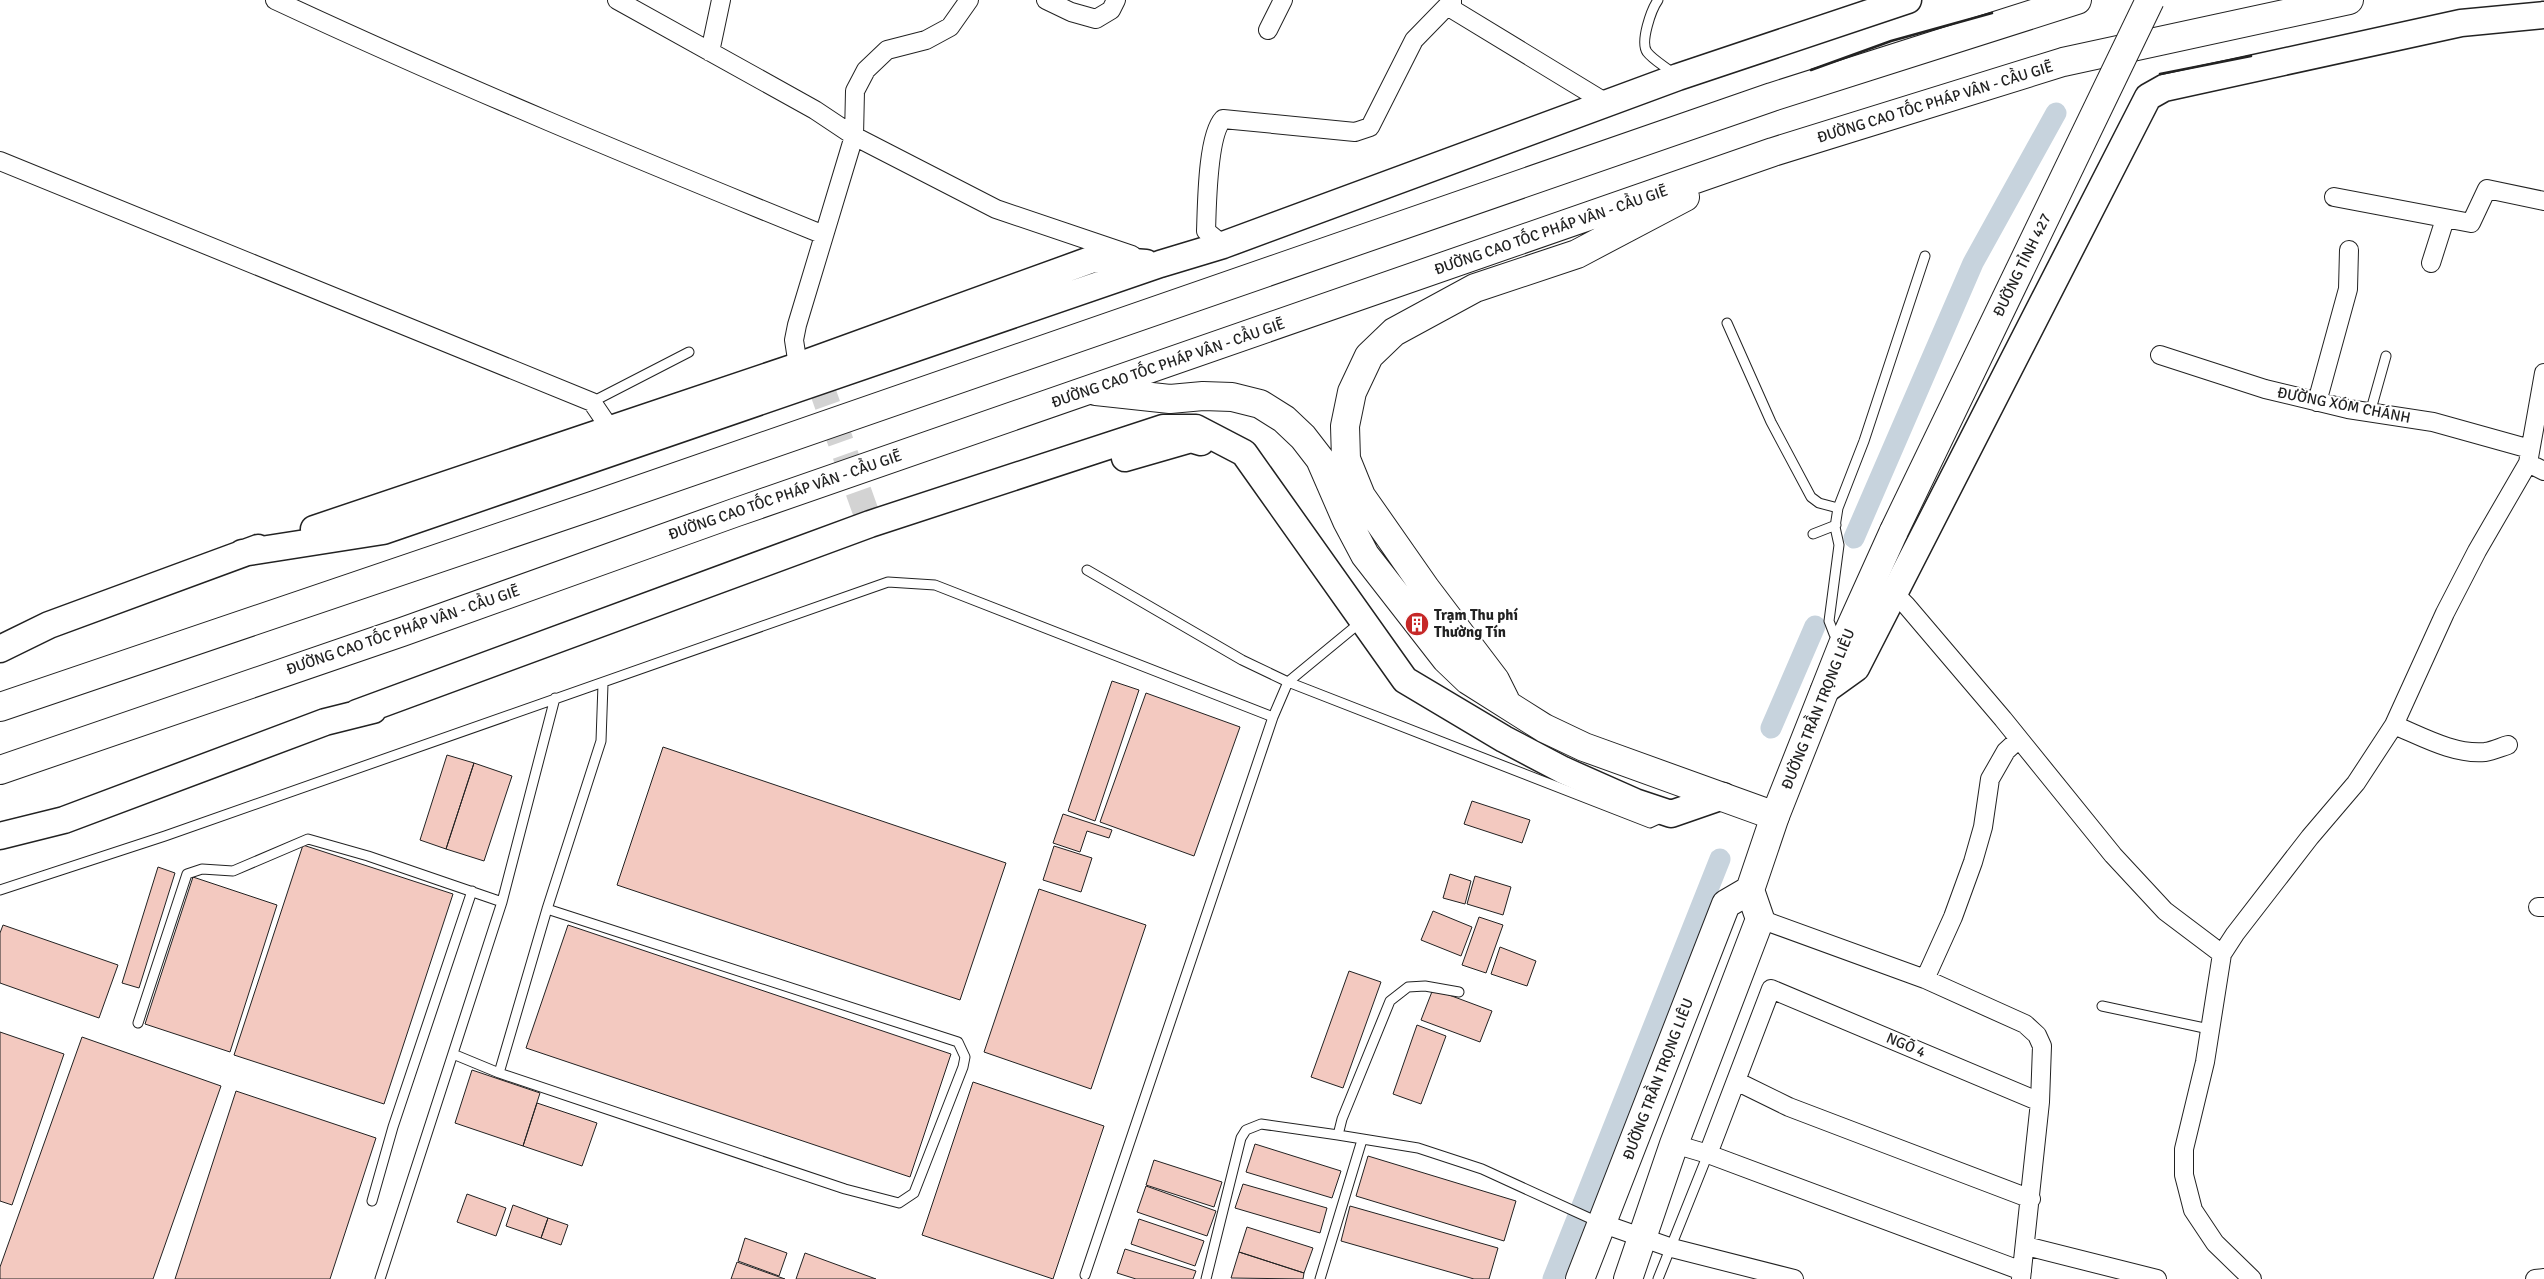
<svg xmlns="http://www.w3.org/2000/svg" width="2544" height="1279" font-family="Signika,sans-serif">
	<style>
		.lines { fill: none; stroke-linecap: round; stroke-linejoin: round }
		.canal { stroke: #c7d3dd; stroke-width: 21 }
		.building { fill: #f3c9c0; stroke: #222 }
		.secondary-tunnel { stroke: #d3d3d3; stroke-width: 26; stroke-dasharray: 26 13; stroke-linecap: butt }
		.lane-casing { stroke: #222; stroke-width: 11 }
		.street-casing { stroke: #222; stroke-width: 20 }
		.secondary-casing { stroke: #222; stroke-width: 29 }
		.primary-casing { stroke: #222; stroke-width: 30 }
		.highway-casing { stroke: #222; stroke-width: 30 }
		.lane { stroke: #fff; stroke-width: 9 }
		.street { stroke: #fff; stroke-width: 18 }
		.secondary { stroke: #fff; stroke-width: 26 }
		.primary { stroke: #fff; stroke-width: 28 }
		.highway { stroke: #fff; stroke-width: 28 }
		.primary-bridge-casing { stroke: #222; stroke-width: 30; stroke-linecap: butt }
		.primary-bridge { stroke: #fff; stroke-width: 28 }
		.wall { stroke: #222; stroke-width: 2.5 }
		.labels { text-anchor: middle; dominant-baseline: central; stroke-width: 4; stroke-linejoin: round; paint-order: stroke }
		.street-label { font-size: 15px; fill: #222; stroke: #fff }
		.poi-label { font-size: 15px; font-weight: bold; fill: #222; stroke: #fff; text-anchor: start }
	</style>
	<rect width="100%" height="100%" fill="#fff"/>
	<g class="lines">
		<path class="canal" d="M1854,538l119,-275 83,-150
			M1771,728l44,-102
			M1553,1279l167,-420"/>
	</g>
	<path class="building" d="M1112,681l27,9 -44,131 -27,-10z
		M1146,693l94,34 -46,129 -94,-34z
		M663,747l343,116 -46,137 -343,-115z
		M447,755l27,8 -28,86 -26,-9z
		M474,763l38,13 -28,85 -38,-12z
		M1472,801l58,19 -8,23 -58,-19z
		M1063,814l49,16 -3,8 -22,-7 -7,21 -27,-9z
		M303,845l150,49 -69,210 -150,-49z
		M1054,846l38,12 -11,34 -38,-12z
		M158,867l17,6 -36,115 -17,-5z
		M1450,874l21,7 -6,23 -22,-6z
		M1475,876l36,11 -8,28 -36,-11z
		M193,877l84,28 -47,147 -85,-28z
		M1039,889l107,36 -55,164 -107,-37z
		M1433,911l39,16 -11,29 -40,-16z
		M1479,917l24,8 -17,48 -24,-8z
		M3,925l115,40 -19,53 -99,-35v-50z
		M568,925l383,129 -41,123 -384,-129z
		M1500,947l36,14 -9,25 -36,-12z
		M1349,971l32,11 -38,106 -32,-11z
		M1433,989l59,22 -12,31 -59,-22z
		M1417,1025l29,11 -25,68 -28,-10z
		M0,1032l64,22 -52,151 -12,-4z
		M82,1037l139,49 -68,193h-153v-12z
		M472,1070l68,23 -17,53 -68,-23z
		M973,1082l131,44 -51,153 -131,-44z
		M236,1091l140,47 -46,141h-155z
		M537,1103l60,20 -15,43 -59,-20z
		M1255,1144l86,27 -9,27 -86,-26z
		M1368,1156l148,45 -12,40 -148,-45z
		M1154,1160l68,22 -8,25 -68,-22z
		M1243,1184l84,24 -7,25 -85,-25z
		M1146,1186l70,25 -9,25 -70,-24z
		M467,1194l39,14 -10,28 -39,-14z
		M513,1205l35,13 -7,20 -35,-12z
		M1350,1206l148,42 -9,31h-15l-133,-38z
		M548,1218l20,7 -7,20 -20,-7z
		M1139,1219l65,22 -9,25 -64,-22z
		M1247,1227l66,21 -9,25 -65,-21z
		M745,1238l42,15 -8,23 -41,-15z
		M1125,1249l71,22 -3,8h-57l-19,-6z
		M1239,1252l65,21 -1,6 -72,-1z
		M805,1253l71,26h-80z
		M737,1262l48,17h-54z"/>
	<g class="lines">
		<path class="secondary-tunnel" d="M819,381l51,143"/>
		<g class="lane-casing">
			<path id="lane" d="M1658,0c-7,10 -18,42 -11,52 6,8 19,15 27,22
				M1727,323l44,99 40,75 8,6 19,5
				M592,402l97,-50
				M2370,413l16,-57
				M1813,534l23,-9
				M1087,570l155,90 46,22 362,141 13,-6
				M1840,640l-6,-6 -5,-13 10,-76 -4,-18 3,-19 26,-67 61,-185
				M1273,717l15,-35 74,-61
				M0,890l165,-54 723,-254 47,3 338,132 -188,558
				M1459,992l-34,-6 -17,1 -18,14 -48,118 -4,16 80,13 64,21 116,53
				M2102,1006l107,23
				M138,1023l49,-149 15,-5 31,2 75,-32 60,17 134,46
				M453,1054l46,19 346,116 54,14 15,-10 49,-126 2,-10 -7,-15 -411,-133
				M499,1073l48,-164 54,-168 2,-57
				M372,1201l21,-74 79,-236
				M380,1279l122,-377 53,-204
				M1206,1279l35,-141 5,-8 15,-6 77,11
				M1320,1279l42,-139
				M1658,1279l50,-125"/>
		</g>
		<g class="street-casing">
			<path id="street" d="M275,0c180,84 364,160 549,235
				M617,0l198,110 39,26 142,73 136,46
				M1046,0l25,12 25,7 15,-9 5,-10
				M1452,0v9l156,95
				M1268,30l15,-30
				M710,52l11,-52
				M0,161l592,241 19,28
				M2334,197l137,26 16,-34 57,12
				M1223,245l-17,-14c1,-24 1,-95 17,-112l132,13 15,-5 44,-87 37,-38
				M2431,263l14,-44
				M2160,355l105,34 83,20 85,13 97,27
				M798,366l-4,-26 3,-15 57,-189 1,-45 11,-21 21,-20 39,-10 24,-13 19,-27
				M2317,402l31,-113 1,-39
				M2528,463l16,8
				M1891,599l10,1 5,5 97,114 110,136 52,56 57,43
				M2394,725c27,11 60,30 91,27 8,-1 16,-5 23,-7
				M2538,907h6
				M1760,919l165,60 100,45 12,11 5,11 -2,56 -19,177
				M1925,979l28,-62 20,-55 10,-35 7,-48 16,-28 13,-12
				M1736,1081l53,26 242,92
				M1674,1144l34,10 314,117
				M1708,1154l63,-165 269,113
				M1598,1222l74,26 122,31
				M2026,1246l131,33
				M2252,1279l-37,-36 -22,-33 -9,-35v-26l21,-87 17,-108 13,-20 75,-97 46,-54 38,-58 51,-112 32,-62 51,-88 16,-90
				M2535,1279l9,-1"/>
		</g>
		<g class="secondary-casing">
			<path id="secondary" d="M1125,458l66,-19 10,3
				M314,529l484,-163 295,-107 53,4
				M242,553l141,-22 777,-267 63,-19 455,-168 230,-77
				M0,649l49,-24 209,-77
				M1824,691l32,-23 292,-571 16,-9 297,-65 83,-8
				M357,713l513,-189 293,-96h33l48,25 161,227 99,59 59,31 72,32 36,12 52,-18
				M0,836l64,-16 261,-98 48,-12"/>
		</g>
		<g class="primary-casing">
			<path id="primary" d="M1580,1279l146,-375 24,-14
				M1628,1279l46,-135 86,-225 -10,-29 25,-74 68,-172 51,-113"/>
		</g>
		<g class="highway-casing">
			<path id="highway" d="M1096,391l74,8 33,-3 29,1 28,7 24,15 19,18 17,22 27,62 18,34 81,104 22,21 76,48 40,19 191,69
				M1505,700l-10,-20 -69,-91 -65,-93 -15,-37 -1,-33 7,-34 17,-36 25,-24 81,-44 102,-34 108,-57
				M0,707l595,-202 1177,-408 305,-97
				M0,770l402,-138 332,-119 1039,-361 290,-90 286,-62"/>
		</g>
		<use href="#lane" class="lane"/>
		<use href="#street" class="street"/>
		<use href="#secondary" class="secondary"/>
		<use href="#primary" class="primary"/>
		<use href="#highway" class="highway"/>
		<g class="primary-bridge-casing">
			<path id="primary-bridge" d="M1894,531l256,-531"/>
		</g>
		<use href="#primary-bridge" class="primary-bridge"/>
		<path class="wall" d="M1811,70l80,-29 101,-28
			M2160,74l91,-18"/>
	</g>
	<defs>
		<g id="building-disc" transform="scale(1.25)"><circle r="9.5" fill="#c62828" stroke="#fff"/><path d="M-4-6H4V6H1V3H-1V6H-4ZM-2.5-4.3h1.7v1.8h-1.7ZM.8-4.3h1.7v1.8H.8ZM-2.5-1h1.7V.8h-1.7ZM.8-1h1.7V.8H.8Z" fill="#fff"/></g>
	</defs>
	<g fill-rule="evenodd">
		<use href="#building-disc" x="1417" y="624"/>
	</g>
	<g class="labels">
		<g class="street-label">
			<text transform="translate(1935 102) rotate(-17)">ĐƯỜNG CAO TỐC PHÁP VÂN - CẦU GIẼ</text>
			<text transform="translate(1551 230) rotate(-19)">ĐƯỜNG CAO TỐC PHÁP VÂN - CẦU GIẼ</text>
			<text transform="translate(2022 265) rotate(-64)">ĐƯỜNG TỈNH 427</text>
			<text transform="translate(1168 363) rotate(-19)">ĐƯỜNG CAO TỐC PHÁP VÂN - CẦU GIẼ</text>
			<text transform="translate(2344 405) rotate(11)">ĐƯỜNG XÓM CHÁNH</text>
			<text transform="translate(785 495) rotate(-19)">ĐƯỜNG CAO TỐC PHÁP VÂN - CẦU GIẼ</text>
			<text transform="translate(403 630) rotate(-19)">ĐƯỜNG CAO TỐC PHÁP VÂN - CẦU GIẼ</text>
			<text transform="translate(1818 709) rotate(-68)">ĐƯỜNG TRẦN TRỌNG LIÊU</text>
			<text transform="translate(1906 1045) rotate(23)">NGÕ 4</text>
			<text transform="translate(1658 1079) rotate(-69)">ĐƯỜNG TRẦN TRỌNG LIÊU</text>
		</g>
		<g class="poi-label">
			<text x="1434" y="615">Trạm Thu phí<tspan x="1434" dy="17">Thường Tín</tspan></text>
		</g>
	</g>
</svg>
